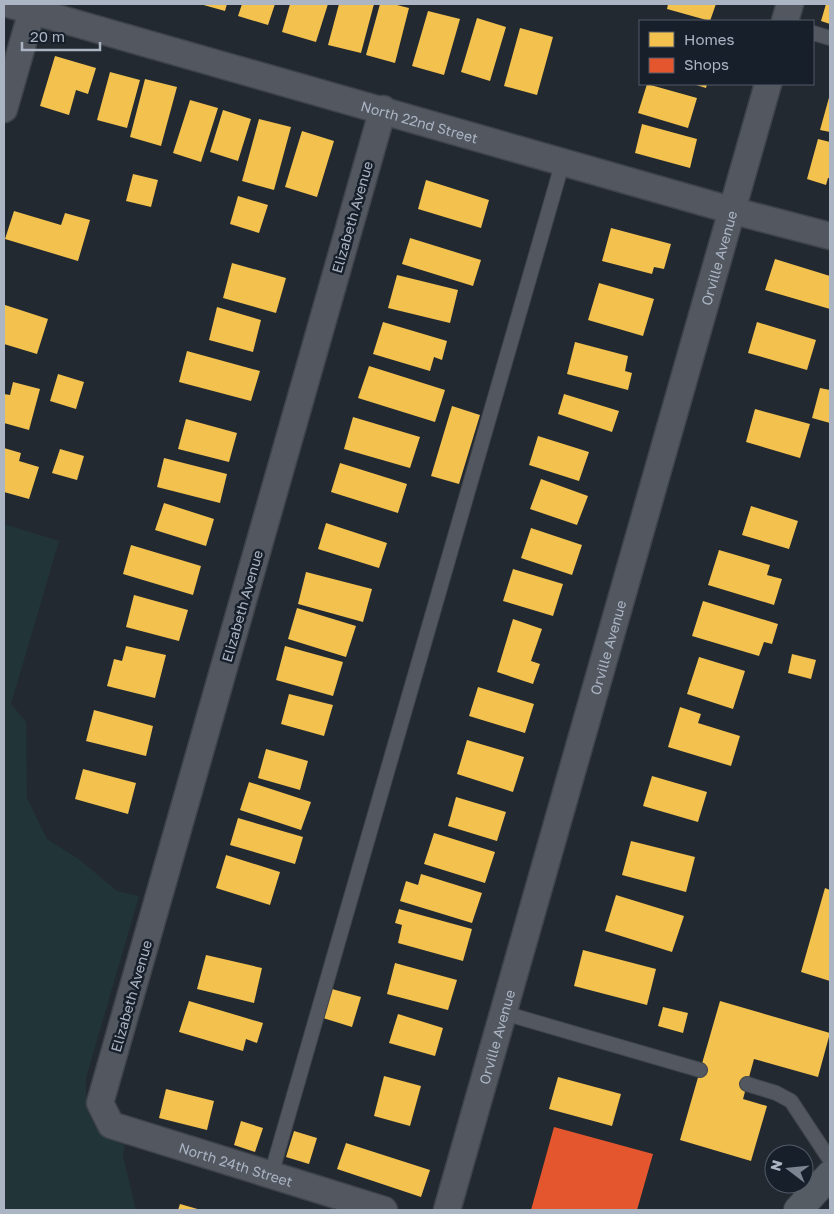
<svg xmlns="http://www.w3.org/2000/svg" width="834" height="1214" font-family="'Golos Text',sans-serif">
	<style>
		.green { fill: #213437 }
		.homes { fill: #f2c14e }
		.shops { fill: #e4572e }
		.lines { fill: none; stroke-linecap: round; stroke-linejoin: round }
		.lane-casing { stroke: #3f444a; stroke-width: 16 }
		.street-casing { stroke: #3f444a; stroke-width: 29 }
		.secondary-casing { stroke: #3f444a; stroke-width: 30 }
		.lane { stroke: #525760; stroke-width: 14 }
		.street { stroke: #525760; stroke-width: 26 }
		.secondary { stroke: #565c64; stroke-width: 28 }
		.labels { text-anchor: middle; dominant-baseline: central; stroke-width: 5; stroke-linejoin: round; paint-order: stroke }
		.street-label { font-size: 14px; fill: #abb5c4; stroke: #171f2a }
	</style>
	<rect width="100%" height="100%" fill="#232930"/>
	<path class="green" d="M4,524l55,17 -48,163 15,18 1,76 20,41 33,21 37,31 22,5 -53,182v30l10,20 29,14 -2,14 13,54h-132z"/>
	<path class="homes" d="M200,4h27l-2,7z
		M242,4h33l-7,21 -30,-9z
		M290,4h38l-12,38 -34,-10z
		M339,4h35l-13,49 -33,-8z
		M380,4h13l16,4 -14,55 -29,-8z
		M668,4h48l-6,17 -43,-12z
		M826,4h4v20l-9,-3z
		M428,11l32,8 -16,56 -32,-9z
		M477,18l29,9 -16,54 -29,-9z
		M520,28l33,9 -16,58 -33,-9z
		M55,56l41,12 -8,26 -12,-4 -7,25 -29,-9z
		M110,72l30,8 -13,48 -30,-8z
		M145,79l32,8 -16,59 -31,-9z
		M647,84l50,14 -9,30 -50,-15z
		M693,84h14l-1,4z
		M830,94v38l-10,-2z
		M190,100l28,8 -17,54 -28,-9z
		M223,110l28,9 -13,42 -28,-9z
		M259,119l32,8 -17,63 -32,-9z
		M642,124l55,15 -7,29 -55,-15z
		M302,131l32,10 -17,56 -32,-10z
		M818,139l12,3v36h-2l-2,7 -19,-6z
		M133,174l25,6 -7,27 -25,-6z
		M426,180l63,20 -8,28 -63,-19z
		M238,196l30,9 -9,28 -29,-9z
		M14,211l47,14 4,-12 25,7 -12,41 -73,-22z
		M611,228l60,16 -7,25 -10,-2 -2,7 -50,-13z
		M410,238l71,22 -8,26 -71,-22z
		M775,259l55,17v33l-65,-19z
		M232,263l54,15 -10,35 -53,-15z
		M397,275l61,15 -8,33 -62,-15z
		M599,283l55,16 -11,37 -55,-16z
		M5,305l43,14 -11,35 -33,-10z
		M217,307l44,13 -8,32 -44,-12z
		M383,322l64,19 -5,19 -8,-3 -4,14 -57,-17z
		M757,322l59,18 -9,30 -59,-17z
		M575,342l53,14 -3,15 7,2 -4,17 -61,-16z
		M187,351l73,20 -9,30 -72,-19z
		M369,366l76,24 -10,32 -77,-24z
		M58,374l26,8 -8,27 -26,-8z
		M13,382l27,7 -11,41 -25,-7v-29l6,1z
		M820,388l10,2v33l-18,-5z
		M564,394l55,17 -7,21 -54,-18z
		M452,406l28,9 -21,69 -28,-8z
		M755,409l55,15 -10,34 -54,-16z
		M353,417l67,20 -10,31 -66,-19z
		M186,419l51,14 -8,29 -51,-13z
		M538,436l51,16 -10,29 -50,-16z
		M4,448l17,5 -2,8 20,6 -10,32 -25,-7z
		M60,449l24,7 -7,24 -25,-7z
		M164,458l63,16 -7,29 -63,-16z
		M340,463l67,21 -9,29 -67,-21z
		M541,479l47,17 -11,29 -47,-16z
		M164,503l50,16 -8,27 -51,-16z
		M751,506l47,15 -9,28 -47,-14z
		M326,523l61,20 -8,25 -61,-19z
		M531,528l51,17 -10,30 -51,-17z
		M131,545l70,21 -8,29 -70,-21z
		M719,550l51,15 -3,10 15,4 -8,26 -66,-20z
		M513,569l50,15 -10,32 -50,-15z
		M306,572l66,17 -9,33 -65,-18z
		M134,595l54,15 -9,31 -53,-14z
		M703,601l75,23 -6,20 -8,-2 -5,14 -67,-20z
		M297,608l59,18 -10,31 -58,-18z
		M513,619l29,10 -11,32 9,3 -7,20 -36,-12z
		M126,646l40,9 -11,43 -48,-12 7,-27 8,2z
		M285,646l58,16 -10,34 -57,-16z
		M792,654l24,6 -5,19 -23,-6z
		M699,657l46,14 -12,38 -46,-15z
		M478,687l56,17 -9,29 -56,-17z
		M289,694l44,11 -9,31 -43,-12z
		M680,707l21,7 -3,9 42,13 -9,30 -63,-19z
		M94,710l59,16 -7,30 -60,-15z
		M467,740l57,17 -11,35 -56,-18z
		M266,749l42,12 -8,29 -42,-12z
		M83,769l53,14 -8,31 -53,-15z
		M652,776l55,16 -9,30 -55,-16z
		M249,782l62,20 -10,28 -61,-20z
		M456,797l50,15 -9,29 -49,-15z
		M238,818l65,19 -8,27 -65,-19z
		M434,833l61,19 -10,31 -61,-19z
		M631,841l64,16 -9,35 -64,-17z
		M226,855l54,17 -10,33 -54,-17z
		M421,874l61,19 -10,30 -72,-22 6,-20 12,4z
		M825,888l5,2v91l-29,-9z
		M616,895l68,21 -12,36 -67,-21z
		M399,909l73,20 -9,32 -65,-18 4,-18 -7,-2z
		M583,950l73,19 -9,36 -73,-19z
		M206,955l56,13 -8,35 -57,-14z
		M395,963l62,17 -9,30 -61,-16z
		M332,989l29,8 -9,30 -29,-9z
		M189,1001l74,22 -6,20 -11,-4 -3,12 -64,-19z
		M720,1001l110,32 -12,44 -64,-18 -11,40 24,7 -16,55 -71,-21z
		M663,1007l25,6 -5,20 -25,-7z
		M398,1014l45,14 -8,28 -46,-13z
		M384,1076l37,10 -11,40 -36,-10z
		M558,1077l63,17 -9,32 -63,-17z
		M166,1089l48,12 -7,29 -48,-12z
		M241,1121l22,7 -8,24 -21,-7z
		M294,1131l23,7 -8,26 -23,-7z
		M346,1143l84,27 -9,27 -84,-28z
		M180,1204l21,6h-23z"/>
	<path class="shops" d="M554,1127l99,27 -16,56h-106z"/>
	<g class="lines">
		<g class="lane-casing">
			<path id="lane" d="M813,33l17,5
				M504,1013l196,57
				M747,1084l29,9 15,8 39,59
				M271,1175l292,-1014"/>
		</g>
		<g class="street-casing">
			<g id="street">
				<path id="s1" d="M8,4l726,207 96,25"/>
				<path d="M785,21l5,-17"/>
				<path d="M4,109l28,-98"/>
				<path id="s2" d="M383,109l-283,994 11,22 273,85"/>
				<path id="s3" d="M447,1210l321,-1126"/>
			</g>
		</g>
		<g class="secondary-casing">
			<path id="secondary" d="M798,1210l32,-35"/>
		</g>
		<use href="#lane" class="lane"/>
		<use href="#street" class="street"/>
		<use href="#secondary" class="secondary"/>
	</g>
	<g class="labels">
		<g class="street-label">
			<text stroke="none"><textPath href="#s1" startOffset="428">North 22nd Street</textPath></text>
			<text transform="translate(352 217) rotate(-74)">Elizabeth Avenue</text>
			<text stroke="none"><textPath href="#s3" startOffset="990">Orville Avenue</textPath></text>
			<text transform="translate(242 606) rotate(-74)">Elizabeth Avenue</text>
			<text stroke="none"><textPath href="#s3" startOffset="585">Orville Avenue</textPath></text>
			<text transform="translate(131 996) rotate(-74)">Elizabeth Avenue</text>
			<text stroke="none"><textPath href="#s3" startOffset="180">Orville Avenue</textPath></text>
			<text stroke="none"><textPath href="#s2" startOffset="1189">North 24th Street</textPath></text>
		</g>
	</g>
	<rect width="834" height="1214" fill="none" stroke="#abb5c4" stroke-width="10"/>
	<rect x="639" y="20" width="175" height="65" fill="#171f2a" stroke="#525b68"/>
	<rect x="649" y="32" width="25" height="15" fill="#f2c14e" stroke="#525b68"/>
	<text x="684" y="45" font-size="15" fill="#abb5c4">Homes</text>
	<rect x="649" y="58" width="25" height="15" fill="#e4572e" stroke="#525b68"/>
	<text x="684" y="70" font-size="15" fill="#abb5c4">Shops</text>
	<g transform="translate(789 1169) rotate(286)"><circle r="24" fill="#171f2a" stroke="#525b68"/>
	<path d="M0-4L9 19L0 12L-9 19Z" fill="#7b8490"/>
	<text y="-8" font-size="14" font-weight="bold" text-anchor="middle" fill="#abb5c4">N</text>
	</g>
	<path d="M22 42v8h78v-8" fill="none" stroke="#abb5c4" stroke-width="2.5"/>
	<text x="30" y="42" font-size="15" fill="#abb5c4" stroke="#171f2a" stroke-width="4" paint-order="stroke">20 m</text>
</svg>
